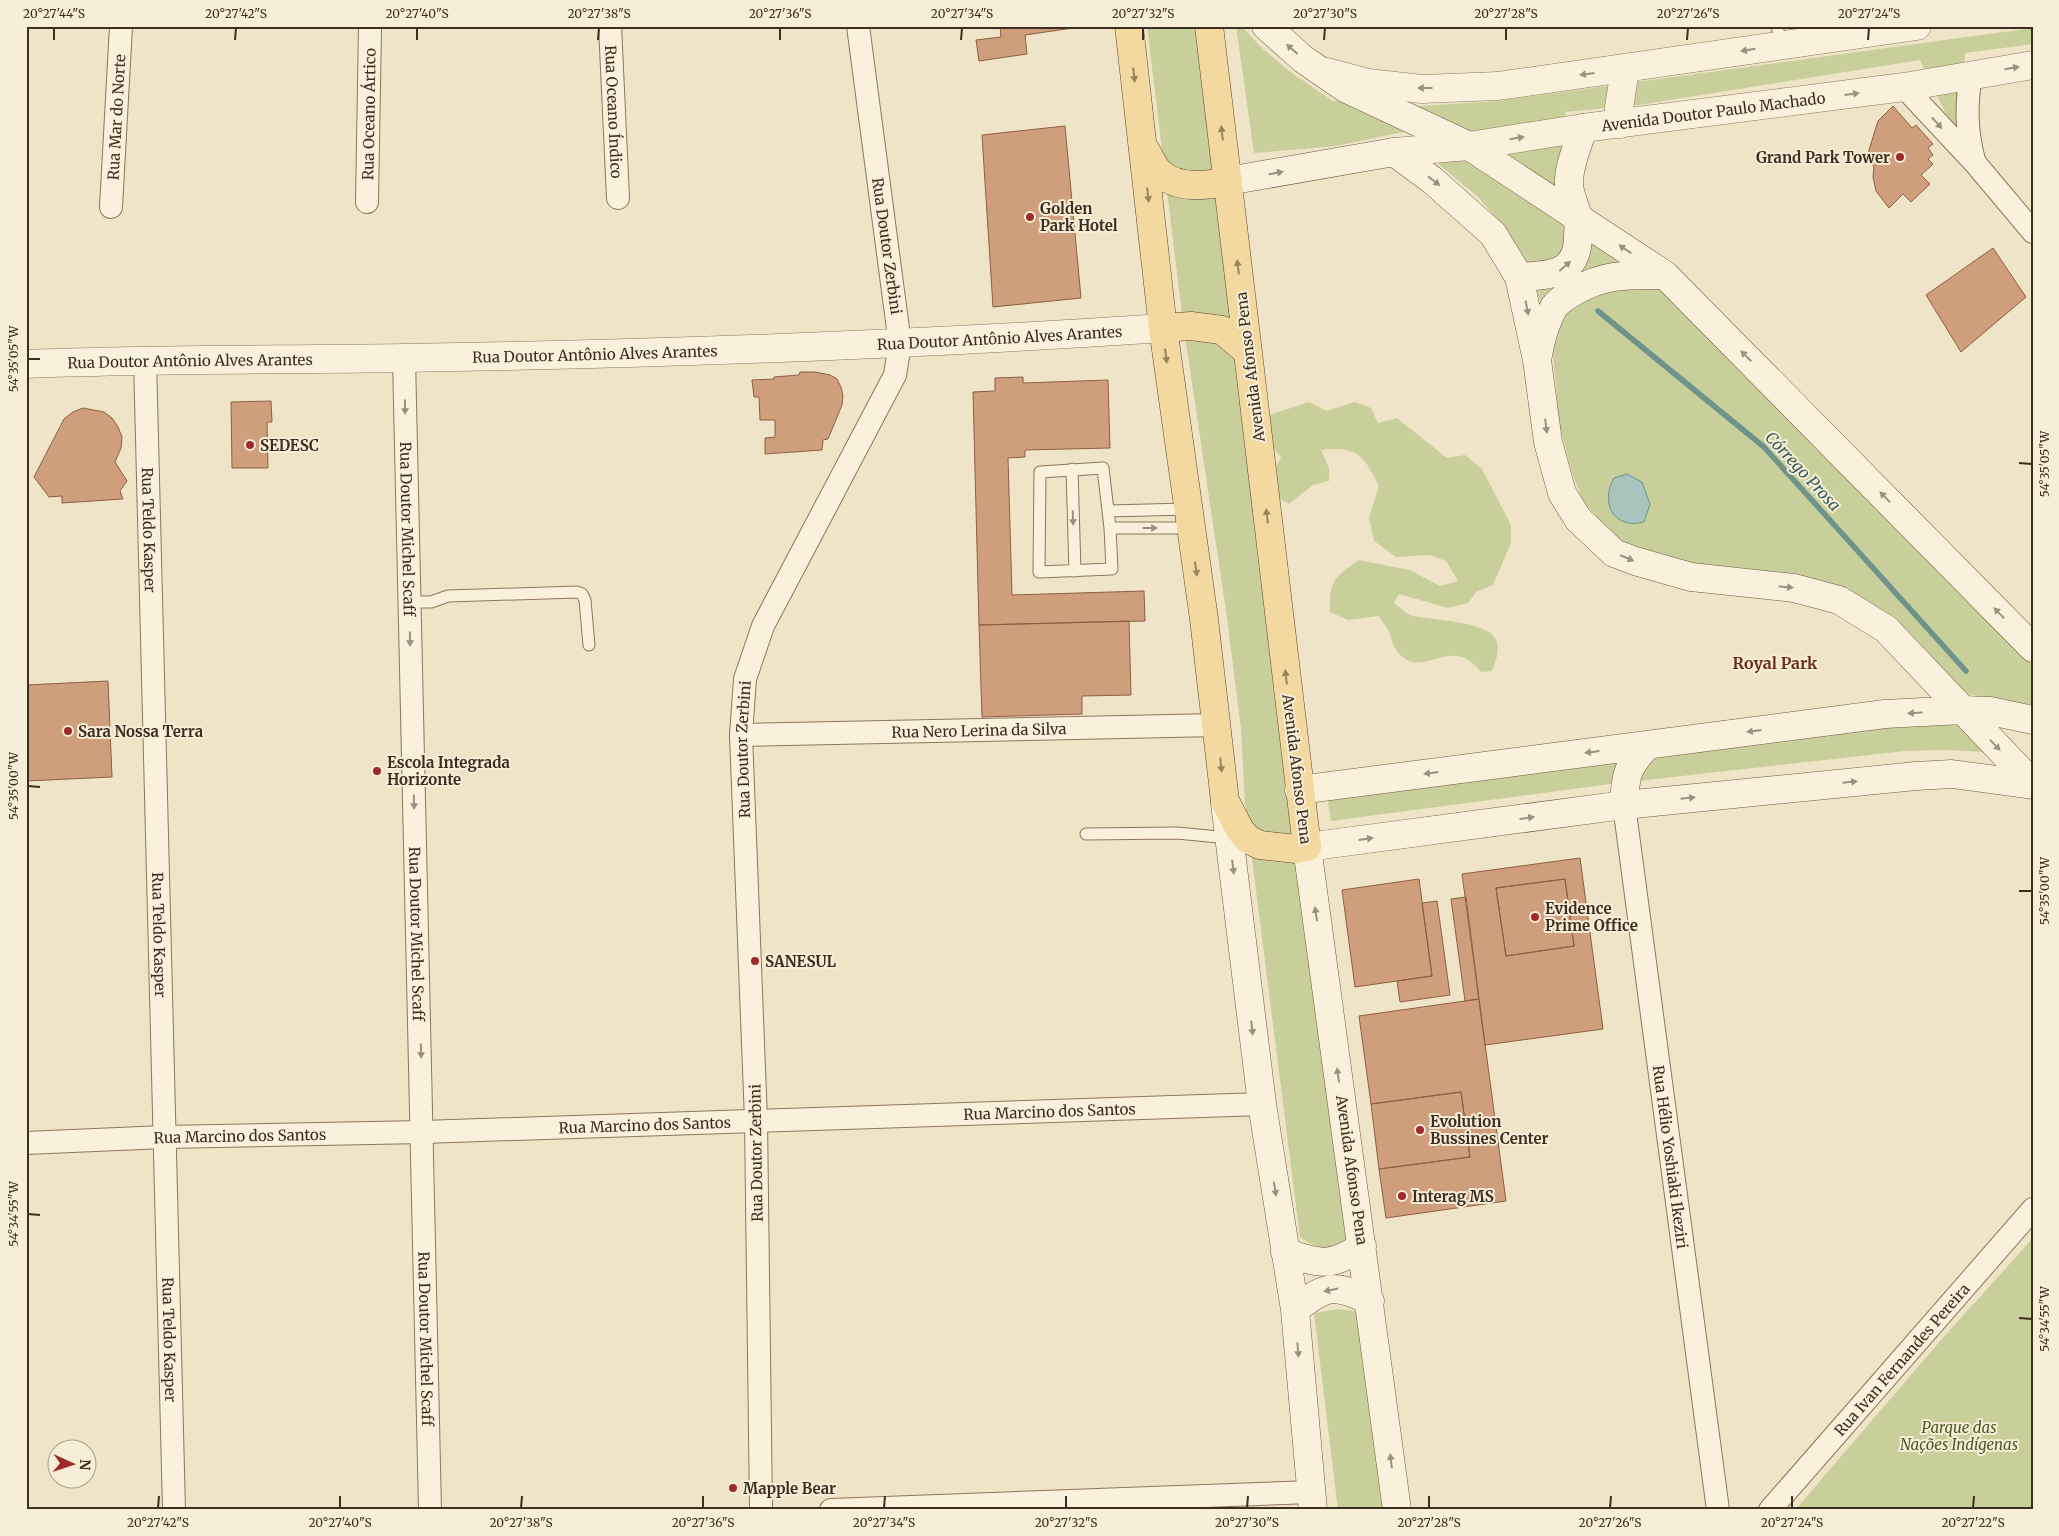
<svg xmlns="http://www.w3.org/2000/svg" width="2059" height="1536" font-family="Merriweather,serif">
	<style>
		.green { fill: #c9cf9b }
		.water { fill: #a9c4bc; stroke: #6f938a }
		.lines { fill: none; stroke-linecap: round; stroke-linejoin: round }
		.stream { stroke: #6f938a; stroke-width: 5.5 }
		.building { fill: #cf9f7d; stroke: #8d5f41; fill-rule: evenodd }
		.service-casing { stroke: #8d765c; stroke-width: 13 }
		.minor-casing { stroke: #8d765c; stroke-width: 24 }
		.tertiary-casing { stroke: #8d765c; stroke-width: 29 }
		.secondary-casing { stroke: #6f573f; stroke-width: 29 }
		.primary-casing { stroke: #5b4430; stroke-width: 29 }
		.service { stroke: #faf1dc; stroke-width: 11 }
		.minor { stroke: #faf1dc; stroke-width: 22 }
		.tertiary { stroke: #faf1dc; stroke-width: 28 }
		.secondary { stroke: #faf1dc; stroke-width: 28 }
		.primary { stroke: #f3d9a0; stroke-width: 28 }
		.oneway { fill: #9c907e }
		.oneway2 { fill: #988460 }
		.ticks { fill: none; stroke: #3d2e20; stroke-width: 2 }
		.poi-dot { fill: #9e2a2b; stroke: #f7eed8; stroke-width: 2 }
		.labels { text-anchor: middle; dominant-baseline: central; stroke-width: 4; stroke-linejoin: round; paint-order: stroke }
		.street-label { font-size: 15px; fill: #3d2e20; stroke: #f7eed8 }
		.poi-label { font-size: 15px; font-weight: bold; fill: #3d2e20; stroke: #f7eed8; text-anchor: start }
		.park-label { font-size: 15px; font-style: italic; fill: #4d5a26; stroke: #f7eed8 }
		.water-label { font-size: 16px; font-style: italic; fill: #2f5d5a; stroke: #f7eed8 }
		.neighbourhood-label { font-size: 16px; font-weight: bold; fill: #6b2e1e; stroke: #f7eed8 }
		.neatline { fill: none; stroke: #3d2e20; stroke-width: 2 }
		.ticks-label { font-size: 12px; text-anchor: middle; fill: #3d2e20 }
	</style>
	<rect width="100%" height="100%" fill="#f0e4c8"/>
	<path class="green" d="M1147,26h49l158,1209c-23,15 -29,19 -54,2l-55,-433 -4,-76 -15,-117 -43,-288z
		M1236,26h5l22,23 26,22 44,30 87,5 77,-5 536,-73v16l-68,9 -4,78 -15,-17 -26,-54 -281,45 -74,7 2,34 -10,44 -108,-63 -51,6 -62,13 -82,7z
		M1460,156l136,81 109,86 328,340v42l-71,-12 -35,-42 -32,-34 -61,-32 -143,-17 -74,-28 -34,-39 -11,-28 -12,-46 -7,-71 -13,-56 -14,-40 -19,-30 -30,-34 -39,-32z
		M1309,402l18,9 28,-9 16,6 7,15 19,-5 50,40 18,-3 17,14 29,56v18l-18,42 -17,7 -8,11 -20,5 -49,-14 -5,9c6,4 13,12 19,13 18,4 72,5 82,22 6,10 1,23 -3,33l-11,1c-28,-37 -54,3 -77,-14 -10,-7 -11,-15 -15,-26 -2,-5 -7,-11 -10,-16l-31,4 -18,-8c-1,-31 4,-35 29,-52l51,10 30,16 18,-5 -12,-20 -16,-6 -34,2 -22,-16 -5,-24 10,-31c-16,-31 -21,-40 -58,-36l8,18v13l-16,4 -24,19 -13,-8 -5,-19 10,-20 -10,-12 -2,-30z
		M1957,720l27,32 -38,-2 -41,1 -294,33 -280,37 -4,-25 559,-70z
		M2033,1238v272h-238l146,-170z
		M1338,1309l24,3 26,198h-50l-24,-197z"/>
	<path class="water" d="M1627,474l15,8 8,22 -6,18c-31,8 -44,-20 -30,-44z"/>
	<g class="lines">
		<path class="stream" d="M1598,311l166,136 202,224"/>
	</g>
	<path class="building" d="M1000,26h87l-62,9 2,19 -48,7 -3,-21 25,-3z
		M1893,106l19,22 4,-3 17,19 -5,4 5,7 -5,4 5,5 -12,11 9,9 -19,18 -8,-8 -14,14 -13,-17 -3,-14 1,-10 -5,-8v-9l9,-29z
		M1065,126l16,172 -88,9 -11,-172z
		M1993,248l33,49 -65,55 -35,-57z
		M800,372h15l15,3 7,4 4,8 2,9 -1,9 -14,34 -5,1 -1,10 -57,4v-16l10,-1v-17h-15l-1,-23h-5l-2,-17 22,-1v-2l25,-2z
		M1023,377v6l85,-3 2,68 -85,2v7l-17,1 4,137 132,-4 1,30 -166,4 -6,-233 22,-1v-13z
		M271,401l1,21h-5l1,46h-36l-1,-66z
		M83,408l21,4 8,6 6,9 4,10 -1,11 -6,14 12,19 -7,10 3,8 -61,4v-7l-13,1 -15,-20 30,-58 9,-7z
		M1129,621l2,74 -49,1v18l-100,3 -3,-92z
		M108,681l4,96 -86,4v-96z
		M1580,858l23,171 -118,16 -23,-171zM1565,879l9,67 -68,10 -10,-68z
		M1419,879l13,97 -77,11 -13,-97z
		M1565,879l9,67 -68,10 -10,-68z
		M1466,897l13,102 -14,2 -14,-102z
		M1437,901l13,94 -50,7 -3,-21 35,-5 -10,-73z
		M1479,999l27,202 -120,17 -7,-49 91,-12 -9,-65 -90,12 -12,-88z
		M1461,1092l9,65 -91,12 -8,-65z"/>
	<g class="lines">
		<g class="service-casing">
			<path id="service" d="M1777,26l4,18
				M1103,468l7,60 2,41 -73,3 1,-100z
				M1072,469l3,102
				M1108,511l79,-2
				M1110,528h80
				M410,602h21l17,-6 129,-4 5,2 3,6 4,45
				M1086,834l91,-1 52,5"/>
		</g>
		<g class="minor-casing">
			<g id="minor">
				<path id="s1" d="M610,26l8,172"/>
				<path d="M1971,74c-5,31 -5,56 3,86"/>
				<path d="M1904,87l71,76 58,69"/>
				<path id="s2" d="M367,202l3,-176"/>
				<path id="s3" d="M111,207l10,-181"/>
				<path id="s4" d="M404,358l26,1152"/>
				<path id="s5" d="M145,359l29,1151"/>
				<path id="s6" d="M741,735l476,-10"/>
				<path id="s7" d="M1624,805l94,705"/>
				<path id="s8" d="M26,1143l138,-6 259,-5 839,-28"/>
				<path id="s9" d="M761,1510l-5,-390 -15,-385 4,-56 18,-53 132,-251 5,-31 -42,-318"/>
				<path d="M831,1510l480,-18"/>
				<path id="s10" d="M1770,1510l263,-301"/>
			</g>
		</g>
		<g class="tertiary-casing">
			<g id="tertiary">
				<path d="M1327,72l41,11 54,6 76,-3 419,-60"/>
				<path d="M1620,124l-1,-16 6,-39"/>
				<path id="s11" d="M1394,152l75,-6 114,-18 321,-41 129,-22"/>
				<path id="s12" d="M26,364c126,-5 252,-4 377,-6 254,-4 507,-13 760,-30"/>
			</g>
		</g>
		<g class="secondary-casing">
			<path id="secondary" d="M1266,26l37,33 42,29 124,58 196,129 368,373
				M1228,181l166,-29 38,28 61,54 26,43 18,83 11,82 14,51 16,26 36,34 21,8 56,16 103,11 45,12 47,29 147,155
				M1519,277c29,-2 58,-1 59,-39 0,-6 1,-14 0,-20 -2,-11 -8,-21 -9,-33 -1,-19 9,-39 14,-57
				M1538,355c3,-17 7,-32 16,-48 4,-6 14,-12 21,-16 31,-18 55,-16 90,-16
				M1299,790l586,-76 77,-4 28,1 43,9
				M1225,803l37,301 33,206 18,200
				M1624,805c1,-29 3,-39 24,-60
				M1285,1252c33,12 47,16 77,-6
				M1295,1310c30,-25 40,-27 75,-9
				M1397,1510l-90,-663 317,-42 292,-29 36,-2 81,11"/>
		</g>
		<g class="primary-casing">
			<path id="primary" d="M1129,26l34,302 41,291 21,182 15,29 9,10 11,5 36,4 11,-2 -98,-821
				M1144,148c5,7 9,18 15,24 18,18 47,14 69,9
				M1163,328l28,-2 31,4 26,22"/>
		</g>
		<use href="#service" class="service"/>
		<use href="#minor" class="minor"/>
		<use href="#tertiary" class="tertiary"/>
		<use href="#secondary" class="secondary"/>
		<use href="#primary" class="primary"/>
	</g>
	<defs><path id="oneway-solid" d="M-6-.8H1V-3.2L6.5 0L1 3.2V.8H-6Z" transform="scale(1.25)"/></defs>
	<g class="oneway">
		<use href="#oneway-solid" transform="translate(1292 49) rotate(-139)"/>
		<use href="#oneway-solid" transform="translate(1748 50) rotate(171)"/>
		<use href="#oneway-solid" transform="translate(2012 68) rotate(-9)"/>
		<use href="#oneway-solid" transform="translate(1587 74) rotate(173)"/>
		<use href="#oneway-solid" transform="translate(1425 88) rotate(-180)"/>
		<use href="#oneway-solid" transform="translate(1852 94) rotate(-7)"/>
		<use href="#oneway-solid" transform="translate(1937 123) rotate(47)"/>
		<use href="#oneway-solid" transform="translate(1517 138) rotate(-9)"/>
		<use href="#oneway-solid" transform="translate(1276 173) rotate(-10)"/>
		<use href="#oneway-solid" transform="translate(1434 181) rotate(38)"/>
		<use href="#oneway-solid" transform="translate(1625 249) rotate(-147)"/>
		<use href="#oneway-solid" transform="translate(1565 266) rotate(-41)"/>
		<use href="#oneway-solid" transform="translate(1527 308) rotate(79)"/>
		<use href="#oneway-solid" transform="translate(1746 356) rotate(-135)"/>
		<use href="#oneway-solid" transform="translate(405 407) rotate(89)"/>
		<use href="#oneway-solid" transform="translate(1546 426) rotate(83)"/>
		<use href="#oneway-solid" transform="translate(1885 497) rotate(-134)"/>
		<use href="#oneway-solid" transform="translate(1073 518) rotate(88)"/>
		<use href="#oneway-solid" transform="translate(1150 528)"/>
		<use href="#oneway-solid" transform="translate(1627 558) rotate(23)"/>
		<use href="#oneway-solid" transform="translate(1786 587) rotate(6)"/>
		<use href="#oneway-solid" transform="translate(1999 613) rotate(-134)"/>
		<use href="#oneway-solid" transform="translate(410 639) rotate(89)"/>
		<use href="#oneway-solid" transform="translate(1915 713) rotate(177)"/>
		<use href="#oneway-solid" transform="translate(1754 731) rotate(173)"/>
		<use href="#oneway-solid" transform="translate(1995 745) rotate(46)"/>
		<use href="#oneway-solid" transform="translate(1592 752) rotate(173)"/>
		<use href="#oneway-solid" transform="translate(1431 773) rotate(173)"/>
		<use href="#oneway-solid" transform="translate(1850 782) rotate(-6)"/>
		<use href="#oneway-solid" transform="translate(1688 798) rotate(-6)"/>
		<use href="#oneway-solid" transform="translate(414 802) rotate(89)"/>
		<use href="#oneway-solid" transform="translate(1527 818) rotate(-8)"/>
		<use href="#oneway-solid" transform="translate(1366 839) rotate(-8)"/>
		<use href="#oneway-solid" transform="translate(1233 867) rotate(83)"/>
		<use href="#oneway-solid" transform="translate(1316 914) rotate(-98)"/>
		<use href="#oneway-solid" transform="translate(1252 1028) rotate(83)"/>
		<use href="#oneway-solid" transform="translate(421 1051) rotate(89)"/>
		<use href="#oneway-solid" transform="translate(1338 1075) rotate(-98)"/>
		<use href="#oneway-solid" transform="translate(1275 1189) rotate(81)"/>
		<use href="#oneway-solid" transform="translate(1331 1290) rotate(169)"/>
		<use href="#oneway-solid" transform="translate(1298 1350) rotate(85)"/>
		<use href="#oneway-solid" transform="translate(1391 1461) rotate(-97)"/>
	</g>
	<g class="oneway2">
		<use href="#oneway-solid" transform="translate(1134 75) rotate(83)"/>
		<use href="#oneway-solid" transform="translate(1222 133) rotate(-97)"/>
		<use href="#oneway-solid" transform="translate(1148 195) rotate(84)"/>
		<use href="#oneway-solid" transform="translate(1238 267) rotate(-97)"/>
		<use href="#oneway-solid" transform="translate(1166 356) rotate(83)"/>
		<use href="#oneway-solid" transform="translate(1267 516) rotate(-97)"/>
		<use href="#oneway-solid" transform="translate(1196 569) rotate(81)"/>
		<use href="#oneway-solid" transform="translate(1286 677) rotate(-97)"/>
		<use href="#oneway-solid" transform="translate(1221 765) rotate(84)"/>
	</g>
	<path class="ticks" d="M54,40v-12M235,40l1,-12M417,40v-12M598,40l1,-12M780,40v-12M961,40l1,-12M1143,40v-12M1324,40l1,-12M1506,40v-12M1687,40l1,-12M1868,40l1,-12M28,359h12M2019,463l13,1M28,786l12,1M2019,891h13M28,1214l12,1M2019,1318l13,1M158,1508l1,-12M340,1508v-12M521,1508l1,-12M703,1508v-12M884,1508l1,-12M1066,1508v-12M1247,1508l1,-12M1429,1508v-12M1610,1508l1,-12M1792,1508v-12M1973,1508l1,-12"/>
	<g class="poi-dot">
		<circle cx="1900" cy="157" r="5"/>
		<circle cx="1030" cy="217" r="5"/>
		<circle cx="250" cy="445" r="5"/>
		<circle cx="68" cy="731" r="5"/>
		<circle cx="377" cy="771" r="5"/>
		<circle cx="1535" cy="917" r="5"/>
		<circle cx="755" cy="961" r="5"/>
		<circle cx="1420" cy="1130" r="5"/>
		<circle cx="1402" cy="1196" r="5"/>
		<circle cx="733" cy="1488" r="5"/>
	</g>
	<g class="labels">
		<g class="street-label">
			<text stroke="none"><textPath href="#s11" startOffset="322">Avenida Doutor Paulo Machado</textPath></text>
			<text stroke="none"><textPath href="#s1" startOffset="86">Rua Oceano Índico</textPath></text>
			<text stroke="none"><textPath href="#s2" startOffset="88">Rua Oceano Ártico</textPath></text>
			<text stroke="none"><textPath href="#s3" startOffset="90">Rua Mar do Norte</textPath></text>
			<text transform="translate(887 246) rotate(82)">Rua Doutor Zerbini</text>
			<text stroke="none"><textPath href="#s12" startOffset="974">Rua Doutor Antônio Alves Arantes</textPath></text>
			<text stroke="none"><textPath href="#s12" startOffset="569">Rua Doutor Antônio Alves Arantes</textPath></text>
			<text stroke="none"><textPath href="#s12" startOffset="164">Rua Doutor Antônio Alves Arantes</textPath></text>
			<text transform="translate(1250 367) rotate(-97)">Avenida Afonso Pena</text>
			<text stroke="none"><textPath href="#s4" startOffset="171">Rua Doutor Michel Scaff</textPath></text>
			<text stroke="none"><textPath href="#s5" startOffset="171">Rua Teldo Kasper</textPath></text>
			<text stroke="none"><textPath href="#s6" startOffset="238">Rua Nero Lerina da Silva</textPath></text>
			<text stroke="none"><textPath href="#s9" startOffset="761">Rua Doutor Zerbini</textPath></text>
			<text transform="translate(1297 769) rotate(83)">Avenida Afonso Pena</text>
			<text stroke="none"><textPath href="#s4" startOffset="576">Rua Doutor Michel Scaff</textPath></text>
			<text stroke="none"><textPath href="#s5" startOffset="576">Rua Teldo Kasper</textPath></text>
			<text stroke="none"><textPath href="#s8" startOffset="1024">Rua Marcino dos Santos</textPath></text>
			<text stroke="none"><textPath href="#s8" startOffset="619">Rua Marcino dos Santos</textPath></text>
			<text stroke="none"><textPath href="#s8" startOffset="214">Rua Marcino dos Santos</textPath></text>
			<text transform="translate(756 1153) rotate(-91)">Rua Doutor Zerbini</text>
			<text stroke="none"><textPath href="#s7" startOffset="355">Rua Hélio Yoshiaki Ikeziri</textPath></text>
			<text transform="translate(1352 1170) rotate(82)">Avenida Afonso Pena</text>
			<text stroke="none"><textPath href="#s5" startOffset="981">Rua Teldo Kasper</textPath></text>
			<text stroke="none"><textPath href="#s4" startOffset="981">Rua Doutor Michel Scaff</textPath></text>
			<text stroke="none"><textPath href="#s10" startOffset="200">Rua Ivan Fernandes Pereira</textPath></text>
		</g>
		<g class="poi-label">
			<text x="1890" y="157" text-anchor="end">Grand Park Tower</text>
			<text x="1040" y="208">Golden<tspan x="1040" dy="17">Park Hotel</tspan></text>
			<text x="260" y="445">SEDESC</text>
			<text x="78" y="731">Sara Nossa Terra</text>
			<text x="387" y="762">Escola Integrada<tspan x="387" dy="17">Horizonte</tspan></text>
			<text x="1545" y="908">Evidence<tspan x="1545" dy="17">Prime Office</tspan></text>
			<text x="765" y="961">SANESUL</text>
			<text x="1430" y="1121">Evolution<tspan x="1430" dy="17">Bussines Center</tspan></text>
			<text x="1412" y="1196">Interag MS</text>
			<text x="743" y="1488">Mapple Bear</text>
		</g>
		<g class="park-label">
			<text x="1959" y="1427">Parque das<tspan x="1959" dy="17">Nações Indígenas</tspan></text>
		</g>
		<g class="water-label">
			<text transform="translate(1803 471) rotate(47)">Córrego Prosa</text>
		</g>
		<g class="neighbourhood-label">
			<text x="1775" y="663">Royal Park</text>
		</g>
	</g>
	<rect width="2059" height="1536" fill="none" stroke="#f7eed8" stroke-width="55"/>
	<g transform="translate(72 1464) rotate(93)"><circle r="24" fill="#f7eed8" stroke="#ada18e"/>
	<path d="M0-4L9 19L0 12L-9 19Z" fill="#9e2a2b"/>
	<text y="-8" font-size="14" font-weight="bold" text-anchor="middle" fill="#3d2e20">N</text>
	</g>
	<rect x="28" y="28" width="2004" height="1480" class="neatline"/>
	<g class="ticks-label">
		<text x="54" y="18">20°27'44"S</text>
		<text x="236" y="18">20°27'42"S</text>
		<text x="417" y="18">20°27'40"S</text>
		<text x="599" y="18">20°27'38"S</text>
		<text x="780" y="18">20°27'36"S</text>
		<text x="962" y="18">20°27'34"S</text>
		<text x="1143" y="18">20°27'32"S</text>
		<text x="1325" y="18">20°27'30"S</text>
		<text x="1506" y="18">20°27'28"S</text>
		<text x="1688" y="18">20°27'26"S</text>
		<text x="1869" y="18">20°27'24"S</text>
		<text transform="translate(14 359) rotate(-90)" y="4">54°35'05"W</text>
		<text transform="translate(2045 464) rotate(-90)" y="4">54°35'05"W</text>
		<text transform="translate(14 786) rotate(-90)" y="4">54°35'00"W</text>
		<text transform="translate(2045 891) rotate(-90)" y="4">54°35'00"W</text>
		<text transform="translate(14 1214) rotate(-90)" y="4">54°34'55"W</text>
		<text transform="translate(2045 1319) rotate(-90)" y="4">54°34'55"W</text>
		<text x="158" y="1527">20°27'42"S</text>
		<text x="340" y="1527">20°27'40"S</text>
		<text x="521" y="1527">20°27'38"S</text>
		<text x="703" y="1527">20°27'36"S</text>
		<text x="884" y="1527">20°27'34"S</text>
		<text x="1066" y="1527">20°27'32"S</text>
		<text x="1247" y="1527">20°27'30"S</text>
		<text x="1429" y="1527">20°27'28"S</text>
		<text x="1610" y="1527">20°27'26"S</text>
		<text x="1792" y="1527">20°27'24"S</text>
		<text x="1973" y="1527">20°27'22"S</text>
	</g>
</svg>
